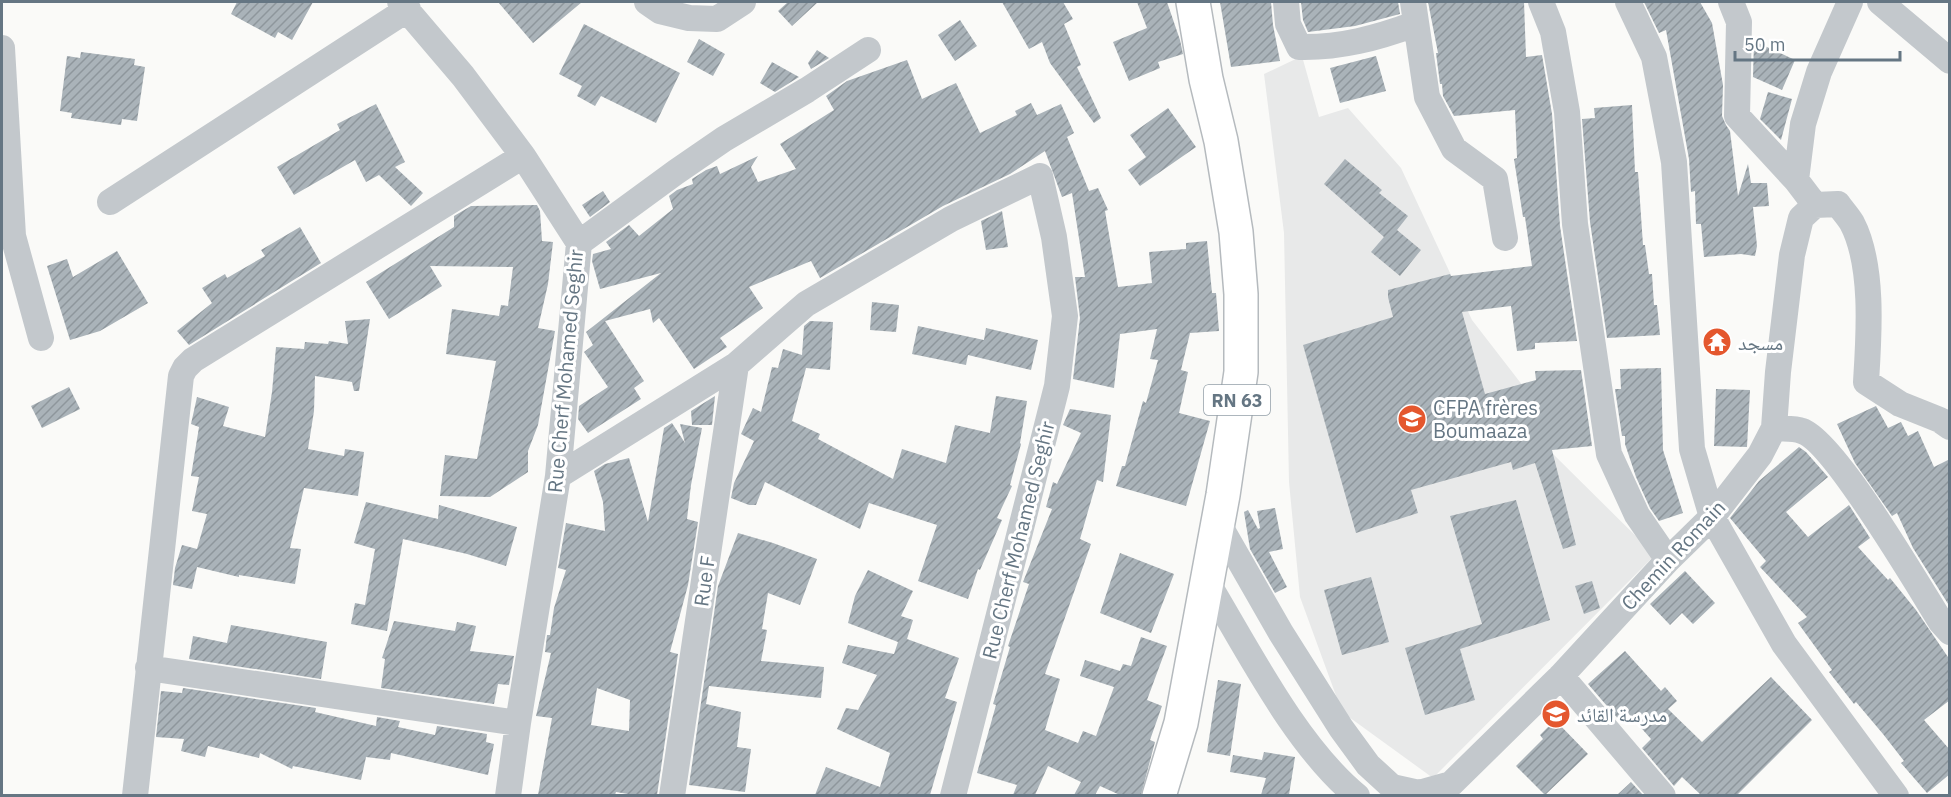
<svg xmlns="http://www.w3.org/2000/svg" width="1951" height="797" font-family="'IBM Plex Sans','Noto Naskh Arabic',sans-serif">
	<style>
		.built { fill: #e8e9e9 }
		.building { fill: url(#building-hatch); fill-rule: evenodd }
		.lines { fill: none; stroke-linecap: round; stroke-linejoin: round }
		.major-casing { stroke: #b5babe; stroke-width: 36 }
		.minor { stroke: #c3c8cc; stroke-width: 26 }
		.major { stroke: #fff; stroke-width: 33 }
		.labels { text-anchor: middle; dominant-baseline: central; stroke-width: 6; stroke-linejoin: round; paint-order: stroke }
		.shield { fill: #fff; stroke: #939fa8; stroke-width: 1.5 }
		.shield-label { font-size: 18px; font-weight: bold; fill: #657683 }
		.poi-label { font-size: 20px; fill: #657683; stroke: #fff; text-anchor: start }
		.street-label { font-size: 20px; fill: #657683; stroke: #fff }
	</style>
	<defs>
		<pattern id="building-hatch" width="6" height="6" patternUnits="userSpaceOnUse" patternTransform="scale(1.5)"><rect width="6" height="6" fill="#aab3b9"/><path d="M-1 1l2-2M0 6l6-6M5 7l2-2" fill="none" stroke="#8e969c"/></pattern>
	</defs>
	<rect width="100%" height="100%" fill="#fafaf8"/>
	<path class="built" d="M1302,56l17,61 29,-9 53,60 71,152 51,66 28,66 104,103 -222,223 -91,-66 -42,-115 -11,-115 -5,-249 -20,-159z"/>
	<path class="building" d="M237,2h76l-21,38 -14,-8 -3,6 -44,-24z
		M498,2h84l-49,41z
		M788,2h30l-26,24 -14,-15z
		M1002,2h61l10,17 -9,5 17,41 -4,2 24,51 -7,5 -44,-60 -8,-21 -13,7z
		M1137,2h30l13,38 3,14 -25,8 2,6 -31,13 -16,-39 34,-14z
		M1220,2h51l2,23 7,36 -49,6z
		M1301,2h97l2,12 -45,12 -47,6 -5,-12z
		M1428,2h96l2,55 16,-2 10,59 8,112 17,115 -42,2v6l-18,2 -6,-45 -49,6 23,82 51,-14 -1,-9 46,-1 11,76 -40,4 24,95 -13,4 -28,-86 -22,7 -2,-8 -100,28 7,23 -62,20 -53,-188 90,-28 -5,-20v-7l62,-16 1,2 81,-10 -7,-49h-2l-9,-58 3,-1 -2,-48 -61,6 -11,-20 -1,-12h-2l-4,-31h2z
		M1644,2h56l12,21 11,62 -1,31 4,9 4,6 8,65 10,-32 3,19h16l2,23 -16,1 4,39 -2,10 -14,-2 -37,3 -3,-33h-5l-1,-33 -4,1 -2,-33 -23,-129 -7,3z
		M960,20l17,26 -22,15 -17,-26z
		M584,24l96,49 -24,50 -55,-27 -6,10 -18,-10 5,-10 -23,-12z
		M699,39l26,15 -12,22 -26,-14z
		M1754,41l41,19 -13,30 -29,-13z
		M817,50l12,8 -18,11 -3,-6z
		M81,52l54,7 -1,6 11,2 -8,54 -15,-2 -1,6 -50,-7 1,-5 -12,-2 7,-55 13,2z
		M1376,56l10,35 -46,12 -10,-35z
		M907,60l15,39 34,-16 24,50 37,-18 -2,-4 16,-8 6,12 24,-11 13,29 -7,4 22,54 9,-3 10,22 -3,1 13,76 34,-4 -3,-31 37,-3v-6l21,-2 5,52h4l3,38 -29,2 -9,37 7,2 -9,41 31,8 -24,85 -70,-20 6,-20h3l18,-65 3,2 12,-43 -8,-1 7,-30 -37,5 -6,54 -41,-9 7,-61 -5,-41h10l-13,-84 -10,4 -17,-46 -35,23 -67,32 -123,72 -9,-17 -62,26 14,21 -43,30 7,9 -33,22 -35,-51 -6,5 -3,-14 -45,12 39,60 -10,7 7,11 -53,34 -10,-14 1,-13 29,-19 -24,-35 9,-7 -7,-13 75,-59 -61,16 -8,-28 1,-7 18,-5 -5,-7 23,-17 10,11 34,-27 -4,-13 8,-6 16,-6 -1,-5 14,-9 11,-4 3,8 38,-18 -7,11 7,15 38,-13 -16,-25 54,-34 -8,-14 21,-15z
		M772,62l27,15 -24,15 -15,-9z
		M1768,92l24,7 -11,41 -21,-21z
		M376,104l29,58 -10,5 28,26 -12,13 -32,-31 -13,7 -11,-22 -61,35 -17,-28 63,-37 -3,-6z
		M1632,105l3,67h3l5,73h2l4,29h3l2,31h3l3,30 -53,3 -17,-116 -8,-103 13,-1 -1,-10z
		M1168,108l28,39 -56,39 -12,-16 18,-13 -16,-22z
		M1345,159l37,31 -3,3 29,23 -11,14 24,20 -21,26 -29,-24 13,-15 -60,-53z
		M603,191l7,11 -20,15 -8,-12z
		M537,205l3,6 2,30 11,1 -5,42 -10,44 17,3 -17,94 -10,26v21l-38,25 -50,-1 5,-41 32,4 19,-98 -50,-7 6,-45 47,7 2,-11 7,1 5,-39 -83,-1 12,20 -53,33 -23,-37 88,-55v-11l17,-10z
		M1002,211l6,36 -22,3 -5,-29z
		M300,227l21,36 -132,82 -12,-14 35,-28 -10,-15 23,-14 2,4 38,-22 -4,-6z
		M117,251l31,52 -48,28 -30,9 -23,-74 20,-7 6,18z
		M872,302l27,3 -3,27 -26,-2z
		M370,319l-11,72h-5l-2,-9 -37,-6 -1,35 -6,38 36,7 1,-7 19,3 -6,44 -54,-8 -14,60 11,1 -6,35 -56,-9v2l-42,-10 -5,22 -19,-4 2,-17 7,-23 15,4 10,-35 -15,-3 7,-34 -8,-1 8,-49 -8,-3 6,-27 32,10 -6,19 42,11 7,-45 4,-45 28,2 1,-7 23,2 1,-3 19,3 -3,-23z
		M810,321l23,1 -3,48 -24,-2 -14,53 28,13 -2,5 75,40 9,-30 44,14 9,-38 35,8 6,-37 31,5 -7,42 1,1 -11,41 2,1 -15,32 5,2 -22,50 -2,-1 -10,30 -50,-18 19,-56 -68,-22 -9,26 -95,-47 -9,23h-7l-18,-7 3,-15 20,-42 -13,-7 12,-26 8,4 11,-45 6,1 5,-19 19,6 2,-29z
		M918,326l66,14 2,-12 52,12 -7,30 -63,-15 -2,10 -54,-11z
		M1661,368l2,82 20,63 -24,8 -9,-13 -14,-31 -11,-33v-8h-3l-7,-47h6l-1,-20z
		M69,387l11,22 -38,19 -11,-22z
		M1716,389l34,1 -3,57 -33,-1z
		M715,396l-3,29h-20l-1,-14z
		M1876,406l12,22 13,-6 7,14 10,-5 16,36 16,-8v148l-37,-59 -16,-35 -5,3 -37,-53 -18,-39z
		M1070,409l41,6 -8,67 -6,-2 -17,59 11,5 -46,130 15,5 -15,51 33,13 5,-12 13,5 18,-49 -34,-11 5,-16 35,11 3,-7 8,2 10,-29 26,9 -20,54 15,6 -12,34 5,2 -14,53h-21l-20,-9 -5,9h-21l7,-13 -33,-16 -13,29h-22l4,-10 -40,-12 19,-68 -3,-1 17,-57 -2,-1 21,-62 -6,-2 29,-73 -6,-2 7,-25 4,2 24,-51 -18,-8z
		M672,423l13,20 -5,-19 22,4 -11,57 -4,34 11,3 -10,63 -18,67 8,2 -21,141h-23l-18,-3 -1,3h-77l14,-77 -16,-2 15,-63 -6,-1 2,-17h3l4,-27 12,-38 -8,-2 8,-45 39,8 -2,-29 -9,-31 11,-7 24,-6 19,64 16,-94zM597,688l33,12 -1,31 -38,-6z
		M1799,447l7,5 22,25 -42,35 22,25 41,-32 21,33 -12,9 30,33 2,-2 26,32 34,50v40l-26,20 26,30v24l-23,19 -26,-30 3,-2 -21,-27 -27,-32 -2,2 -25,-32 3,-2 -34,-47 9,-6 -47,-50 6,-6 -36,-43 29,-37z
		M1516,500l34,120 -90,29 15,51 -50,15 -20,-67 77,-24 -32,-108z
		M366,502l72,17 1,-14 78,22 -11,39 -39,-12 -64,-15 -16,92 -36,-7 4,-21 10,2 10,-56 -21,-6z
		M1275,508l8,41 -14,3 18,35 -12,6 -25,-44 -6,-37 4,-2 10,19 2,-1 -3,-17z
		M738,533l35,10 44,16 -17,46 -32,-12 -6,36 5,1 -6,31 63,6 -3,31 -112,-12 -3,18 35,8 -4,35 14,2 -6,43 -56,-7 29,-199z
		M1120,553l54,21 -23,59 -51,-20z
		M868,570l45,21 -12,25 12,4 -6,19 52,19 -14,40 12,4 -27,93h-115l11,-28 54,20 10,-34 -53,-24 9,-21 12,2 19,-35 -35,-12 6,-18 46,9 4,-12 -50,-19 7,-27z
		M1685,571l30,32 -22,21 -11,-11 -12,12 -20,-21z
		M1371,577l18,65 -47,13 -18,-65z
		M1592,581l8,27 -16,6 -9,-28z
		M394,621l61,10 2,-9 19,4 -6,25 44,5 -5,29 -11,-1 -4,20 -113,-16 4,-29 -3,-1z
		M231,625l96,17 -6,37 -132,-20 4,-23 34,7z
		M1625,651l36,40 4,-4 12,14 -9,8 34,33 69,-65 41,43 -75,75h-36l-19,-18 -8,9 -32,-38 9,-9 -23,-26 -8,8 -32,-37z
		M1218,680l23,4 -11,72 -23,-4z
		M183,688l133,20 -1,4 61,14 1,-9 23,4 -2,6 37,8 2,-9 50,8 -1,8 8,2 -6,31 -97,-22 -1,7 -24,-3 -5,23 -68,-14 -1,3 -32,-16 -1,5 -51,-12 -3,11 -24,-6 3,-12 -28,-2 5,-46 21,2z
		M1555,720l33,34 -43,41 -29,-29 27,-27 -3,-4z
		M1264,752l31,5 -6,38h-28l5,-17 -36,-6 3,-17 29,5z
		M1631,782l12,13h-26z"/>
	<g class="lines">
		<g class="major-casing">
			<path id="major" d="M1159,796l22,-73 42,-228 18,-123v-78l-5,-62 -15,-91 -15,-62 -13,-77"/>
		</g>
		<path class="minor" d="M400,2l63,74 60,80 56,87 -21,233 -40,247 -10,73
			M647,2l13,9 29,7 28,1 26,-17
			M1286,2l2,22 11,23c41,1 78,-9 116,-23
			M1413,2l14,95 27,52 41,30 10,59
			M1541,2l12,30 14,80 8,112 34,230 28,61 31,45
			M1628,2l26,55 20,105 18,287 20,68 72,127 112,152
			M1731,2l8,20 -2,94 59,64 19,25
			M1880,2l70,59
			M2,48l11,188 28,102
			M1796,180l7,-56 16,-52 31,-70
			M110,202l298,-193
			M579,243l97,-71 48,-33 83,-49 61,-40
			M1774,428c9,1 20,0 28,3 32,10 117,156 139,191l9,10
			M558,476l178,-111 70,-61 145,-85 89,-43 14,61 11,79 -8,70 -104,410
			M1218,523l63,110 60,95 27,37 24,22 27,6 32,-9 110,-108 107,-116 44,-43 48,-62 14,-27 4,-56 14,-117 9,-37 14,-13 23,-1c4,6 10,12 14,19 22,42 17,112 14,159l34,22 40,16 10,7
			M1207,582c41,68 89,164 150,214
			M148,668l370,55
			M1561,676l102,120
			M135,796c14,-140 32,-280 46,-420l4,-8 8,-8 330,-204
			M672,796l64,-431"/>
		<use href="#major" class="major"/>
	</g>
	<defs>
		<g id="temple-disc" transform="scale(1.5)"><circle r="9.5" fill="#e4572e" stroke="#fff"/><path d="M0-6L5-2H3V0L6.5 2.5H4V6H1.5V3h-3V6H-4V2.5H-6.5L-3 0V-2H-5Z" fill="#fff"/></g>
		<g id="university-disc" transform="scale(1.5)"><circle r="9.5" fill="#e4572e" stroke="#fff"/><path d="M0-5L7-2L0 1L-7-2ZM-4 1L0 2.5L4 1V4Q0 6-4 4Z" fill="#fff"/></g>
		<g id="school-disc" transform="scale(1.5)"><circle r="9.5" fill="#e4572e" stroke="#fff"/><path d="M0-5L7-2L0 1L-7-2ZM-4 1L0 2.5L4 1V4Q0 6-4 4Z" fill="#fff"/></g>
	</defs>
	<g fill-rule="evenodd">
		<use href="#temple-disc" x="1717" y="342"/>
		<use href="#university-disc" x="1412" y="419"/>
		<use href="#school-disc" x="1556" y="714"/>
	</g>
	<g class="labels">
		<rect class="shield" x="1204" y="385" width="66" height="30" rx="4.5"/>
		<g class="shield-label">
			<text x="1237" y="400">RN 63</text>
		</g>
		<g class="poi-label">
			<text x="1738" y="342">مسجد</text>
			<text x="1433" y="407">CFPA frères<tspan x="1433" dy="23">Boumaaza</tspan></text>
			<text x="1577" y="714">مدرسة القائد</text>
		</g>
		<g class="street-label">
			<text transform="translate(565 371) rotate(-85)">Rue Cherf Mohamed Seghir</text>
			<text transform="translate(1018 540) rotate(-76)">Rue Cherf Mohamed Seghir</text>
			<text transform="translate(1673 555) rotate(-47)">Chemin Romain</text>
			<text transform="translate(704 581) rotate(-82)">Rue F</text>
		</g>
	</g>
	<rect width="1951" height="797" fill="none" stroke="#657683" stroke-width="6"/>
	<path d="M1735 51v9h165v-9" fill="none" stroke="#657683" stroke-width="3"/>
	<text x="1744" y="51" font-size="18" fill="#657683" stroke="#ffffff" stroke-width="4.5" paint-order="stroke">50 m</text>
</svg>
